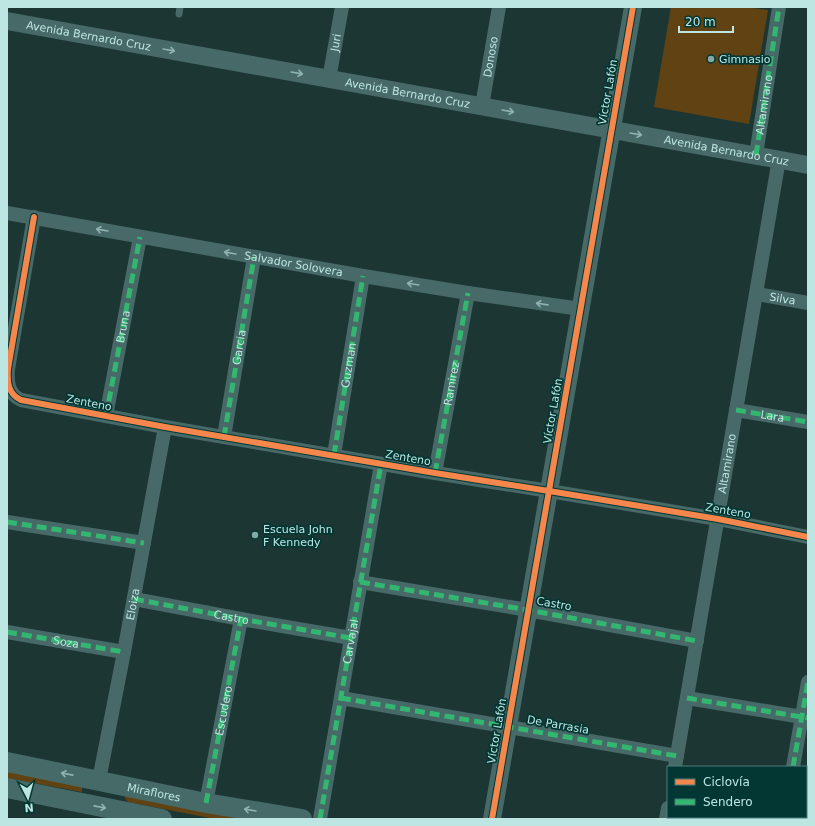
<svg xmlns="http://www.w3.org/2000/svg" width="815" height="826" font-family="'DejaVu Sans',sans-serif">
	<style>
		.green { fill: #614313 }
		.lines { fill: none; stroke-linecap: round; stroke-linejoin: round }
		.service { stroke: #476967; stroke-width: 7 }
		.minor { stroke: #476967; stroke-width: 14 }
		.tertiary { stroke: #476967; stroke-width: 18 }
		.secondary { stroke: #466a67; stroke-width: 20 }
		.quiet { stroke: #33b770; stroke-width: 5; stroke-dasharray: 10 5; stroke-linecap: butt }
		.cycleway-casing { stroke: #033734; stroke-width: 8 }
		.cycleway { stroke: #f5874c; stroke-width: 6 }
		.oneway { stroke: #8eb4b1 }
		.oneway2 { stroke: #8db4b1 }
		.poi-dot { fill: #85a8a5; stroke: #033734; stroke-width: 1.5 }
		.labels { text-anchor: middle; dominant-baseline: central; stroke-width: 3.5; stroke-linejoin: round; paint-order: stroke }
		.street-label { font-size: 11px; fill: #bde6e2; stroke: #033734 }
		.poi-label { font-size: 11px; fill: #bde6e2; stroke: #033734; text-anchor: start }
	</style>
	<rect width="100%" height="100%" fill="#1c3634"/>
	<path class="green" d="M671,7h73l24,3 -19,114 -95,-17z
		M7,771l75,15v6l-75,-14z
		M130,795l126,24h-41l-87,-17 -4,-5z"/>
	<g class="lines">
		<path class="service" d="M179,14l1,-7"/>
		<g class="minor">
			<path id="s1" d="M329,79l13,-72"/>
			<path id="s2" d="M482,106l17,-99"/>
			<path d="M756,155l23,-148"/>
			<path id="s3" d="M7,213l356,63 105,17 113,16"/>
			<path d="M34,217l-26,152c-1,13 0,25 13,31l144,27 270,46 114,18 169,28 90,18"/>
			<path id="s4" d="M757,294l51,9"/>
			<path d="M736,410l72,12"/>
			<path d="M106,416l34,-179"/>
			<path id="s5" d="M224,437l30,-180"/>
			<path id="s6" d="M334,455l29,-179"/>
			<path id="s7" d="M435,473l33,-180"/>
			<path d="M7,522l137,21"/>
			<path d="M360,582l168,28 169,31"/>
			<path d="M134,599l107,20 110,19"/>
			<path d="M7,632l117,20"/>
			<path d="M341,698l336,58"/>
			<path d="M687,698l121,20"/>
			<path id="s8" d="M675,767l104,-608"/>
			<path d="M793,767l15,-85"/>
			<path id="s9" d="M99,780l25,-128 41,-225"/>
			<path d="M206,803l35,-184"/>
			<path id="s10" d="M320,819l61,-355"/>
			<path d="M666,819l2,-11"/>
			<path d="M784,819v-2"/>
		</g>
		<g class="tertiary">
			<path id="s11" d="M7,21l801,144"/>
			<path d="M492,819l141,-812"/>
		</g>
		<g class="secondary">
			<path id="s12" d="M7,762l199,41 96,16"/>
			<path d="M7,788l155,31"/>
		</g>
		<g class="quiet">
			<path id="s13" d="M756,155l23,-148"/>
			<path id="s14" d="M736,410l72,12"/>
			<path id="s15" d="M106,416l34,-179"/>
			<path d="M224,437l30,-180"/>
			<path d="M334,455l29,-179"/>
			<path d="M435,473l33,-180"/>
			<path d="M7,522l137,21"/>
			<path d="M360,582l168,28 169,31"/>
			<path id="s16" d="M134,599l107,20 110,19"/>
			<path id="s17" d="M7,632l117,20"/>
			<path d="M341,698l336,58"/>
			<path d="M687,698l121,20"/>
			<path d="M793,767l15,-85"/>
			<path id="s18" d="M206,803l35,-184"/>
			<path d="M320,819l61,-355"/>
			<path d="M784,819v-2"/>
		</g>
		<g class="cycleway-casing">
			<path id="cycleway" d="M34,217l-26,152c-1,13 0,25 13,31l144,27 270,46 114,18 169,28 90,18
				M492,819l141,-812"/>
		</g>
		<use href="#cycleway" class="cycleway"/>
	</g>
	<defs><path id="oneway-shaft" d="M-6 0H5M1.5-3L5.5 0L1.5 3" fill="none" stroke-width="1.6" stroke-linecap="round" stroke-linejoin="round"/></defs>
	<g class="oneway">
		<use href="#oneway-shaft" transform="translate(169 50) rotate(10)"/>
		<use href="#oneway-shaft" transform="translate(297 73) rotate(10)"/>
		<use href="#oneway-shaft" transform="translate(508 111) rotate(10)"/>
		<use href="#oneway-shaft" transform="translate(636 134) rotate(10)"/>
		<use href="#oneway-shaft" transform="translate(102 230) rotate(-170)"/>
		<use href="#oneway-shaft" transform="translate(230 253) rotate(-170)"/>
		<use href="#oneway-shaft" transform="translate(413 284) rotate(-171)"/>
		<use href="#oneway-shaft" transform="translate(542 304) rotate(-172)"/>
	</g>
	<g class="oneway2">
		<use href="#oneway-shaft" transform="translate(67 774) rotate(-169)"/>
		<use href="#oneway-shaft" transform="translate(100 807) rotate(11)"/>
		<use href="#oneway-shaft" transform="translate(250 810) rotate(-170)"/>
	</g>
	<g class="poi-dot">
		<circle cx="711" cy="59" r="4"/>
		<circle cx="255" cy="535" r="4"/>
	</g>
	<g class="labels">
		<g class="street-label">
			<text stroke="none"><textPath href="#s11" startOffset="83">Avenida Bernardo Cruz</textPath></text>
			<text stroke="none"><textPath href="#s1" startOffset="37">Juri</textPath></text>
			<text stroke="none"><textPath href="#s2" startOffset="50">Donoso</textPath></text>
			<text transform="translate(608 92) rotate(-80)">Víctor Lafón</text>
			<text stroke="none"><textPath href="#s11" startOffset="407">Avenida Bernardo Cruz</textPath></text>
			<text stroke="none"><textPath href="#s13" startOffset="51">Altamirano</textPath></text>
			<text stroke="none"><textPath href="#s11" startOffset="731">Avenida Bernardo Cruz</textPath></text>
			<text stroke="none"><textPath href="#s3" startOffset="291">Salvador Solovera</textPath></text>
			<text stroke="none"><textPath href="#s4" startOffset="26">Silva</textPath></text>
			<text stroke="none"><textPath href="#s15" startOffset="91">Bruna</textPath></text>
			<text stroke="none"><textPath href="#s5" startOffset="91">Garcia</textPath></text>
			<text stroke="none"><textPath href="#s6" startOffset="91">Guzman</textPath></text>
			<text stroke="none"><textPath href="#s7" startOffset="91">Ramirez</textPath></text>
			<text transform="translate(89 403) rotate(11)">Zenteno</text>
			<text transform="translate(553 411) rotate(-80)">Víctor Lafón</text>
			<text stroke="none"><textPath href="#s14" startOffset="37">Lara</textPath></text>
			<text transform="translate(408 458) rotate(10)">Zenteno</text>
			<text stroke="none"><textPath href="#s8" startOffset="308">Altamirano</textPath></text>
			<text transform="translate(728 511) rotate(10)">Zenteno</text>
			<text stroke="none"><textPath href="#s9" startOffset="179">Eloiza</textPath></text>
			<text transform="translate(554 604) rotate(10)">Castro</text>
			<text stroke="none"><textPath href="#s16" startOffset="99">Castro</textPath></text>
			<text stroke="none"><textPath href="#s10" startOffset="180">Carvajal</textPath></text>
			<text stroke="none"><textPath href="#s17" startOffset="60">Soza</textPath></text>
			<text stroke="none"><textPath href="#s18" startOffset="94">Escudero</textPath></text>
			<text transform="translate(558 725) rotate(10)">De Parrasia</text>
			<text transform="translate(497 731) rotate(-80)">Víctor Lafón</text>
			<text stroke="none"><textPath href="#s12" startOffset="150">Miraflores</textPath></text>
		</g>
		<g class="poi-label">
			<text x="719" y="59">Gimnasio</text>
			<text x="263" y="529">Escuela John<tspan x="263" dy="13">F Kennedy</tspan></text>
		</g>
	</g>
	<rect width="815" height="826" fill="none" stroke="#bde6e2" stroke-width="16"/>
	<rect x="667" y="766" width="140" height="52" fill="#033734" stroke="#4d7d7a"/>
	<rect x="675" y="779" width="20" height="6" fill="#f5874c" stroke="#4d7d7a"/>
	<text x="703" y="786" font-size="12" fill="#bde6e2">Ciclovía</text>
	<rect x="675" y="799" width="20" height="6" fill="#33b770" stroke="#4d7d7a"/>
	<text x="703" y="806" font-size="12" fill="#bde6e2">Sendero</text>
	<g transform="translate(28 798) rotate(174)" stroke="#033734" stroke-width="3" paint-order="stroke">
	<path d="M0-3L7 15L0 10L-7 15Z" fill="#bde6e2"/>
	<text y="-6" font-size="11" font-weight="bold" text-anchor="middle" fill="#bde6e2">N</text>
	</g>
	<path d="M679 26v6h54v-6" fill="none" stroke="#bde6e2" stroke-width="2"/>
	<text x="685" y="26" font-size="12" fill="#bde6e2" stroke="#033734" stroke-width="3" paint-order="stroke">20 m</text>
</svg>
